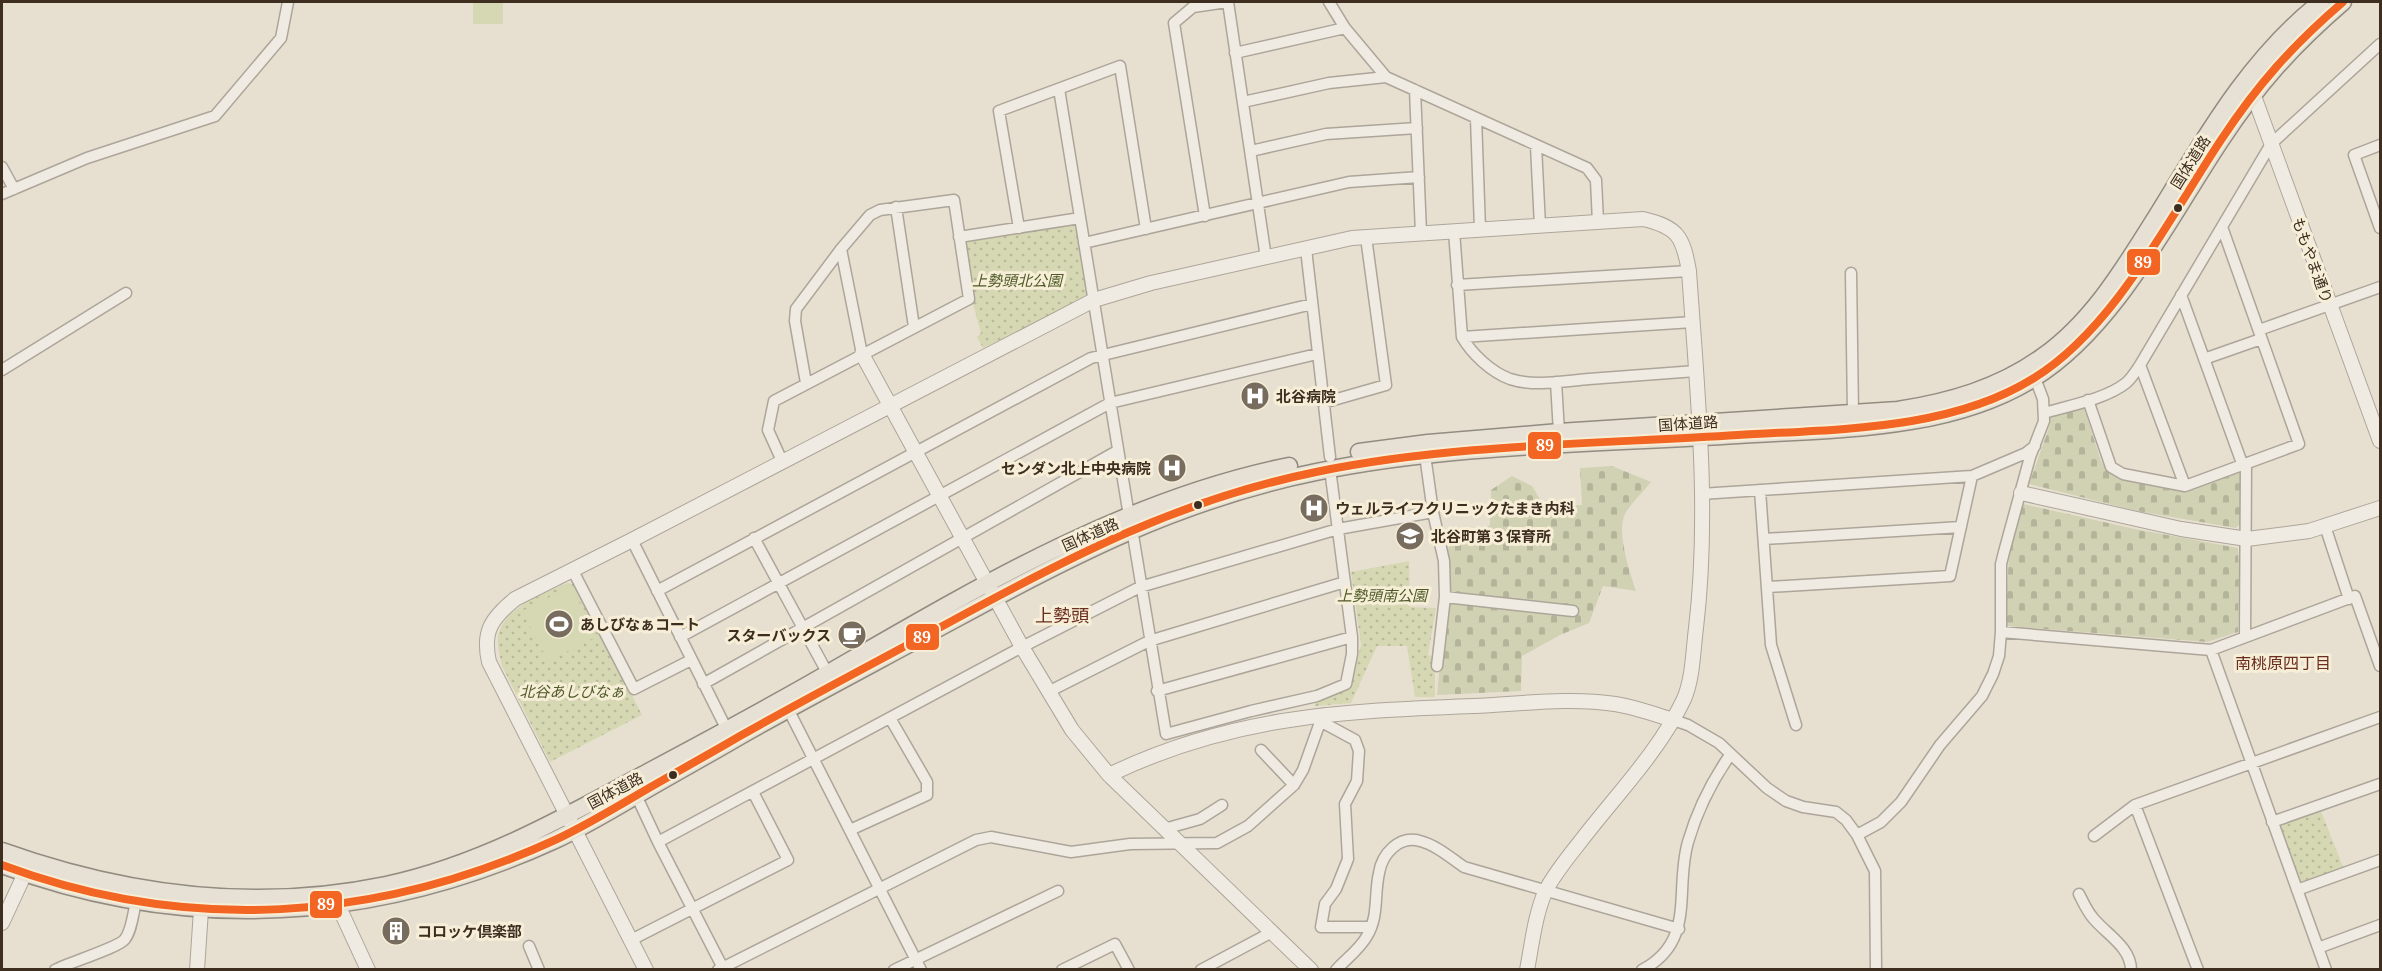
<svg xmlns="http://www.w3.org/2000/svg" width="2382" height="971" font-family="'Noto Serif','Noto Sans JP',serif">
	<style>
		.cemetery { fill: url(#cemetery-stones) }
		.park { fill: url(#park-dots) }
		.garden { fill: #d6d7b3 }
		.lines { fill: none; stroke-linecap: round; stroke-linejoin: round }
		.minor-casing { stroke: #ada599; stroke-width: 13 }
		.tertiary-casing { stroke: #ada599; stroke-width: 16 }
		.primary-casing { stroke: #928b80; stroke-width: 19 }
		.minor { stroke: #efebe3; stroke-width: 10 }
		.tertiary { stroke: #efebe3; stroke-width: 14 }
		.primary { stroke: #e6e1d4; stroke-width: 16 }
		.bus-1-casing { stroke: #f7eed8; stroke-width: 12 }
		.bus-1 { stroke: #f26522; stroke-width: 8 }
		.bus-dot { fill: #3d2e20; stroke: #f7eed8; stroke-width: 2 }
		.labels { text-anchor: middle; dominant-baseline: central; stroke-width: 6; stroke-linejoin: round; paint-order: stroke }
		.street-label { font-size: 15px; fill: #3d2e20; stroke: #f7eed8 }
		.park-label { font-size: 15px; font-style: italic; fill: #4d5a26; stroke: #f7eed8 }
		.poi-label { font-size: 15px; font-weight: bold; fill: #3d2e20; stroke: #f7eed8; text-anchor: start }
		.neighbourhood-label { font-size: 16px; fill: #6b2e1e; stroke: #f7eed8 }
		.quarter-label { font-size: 18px; fill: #6b2e1e; stroke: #f7eed8 }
		.line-badge { stroke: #f7eed8; stroke-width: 2 }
		.badge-label { font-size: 16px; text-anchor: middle; font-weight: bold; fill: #fff }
	</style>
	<defs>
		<pattern id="cemetery-stones" width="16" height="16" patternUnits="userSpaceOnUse" patternTransform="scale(1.5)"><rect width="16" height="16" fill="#d1d1b3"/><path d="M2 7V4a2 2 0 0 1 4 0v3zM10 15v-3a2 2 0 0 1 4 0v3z" fill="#b4b49a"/></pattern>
		<pattern id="park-dots" width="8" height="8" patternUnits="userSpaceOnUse" patternTransform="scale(1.5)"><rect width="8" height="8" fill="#d6d7b3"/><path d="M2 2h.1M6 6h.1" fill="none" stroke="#b9b99a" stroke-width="1.8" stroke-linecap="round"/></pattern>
	</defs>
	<rect width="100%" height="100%" fill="#e7e0d1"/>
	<path class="cemetery" d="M2083,405l18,56 7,11 8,4 69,14 55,-20v54l-4,4 -99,-17 -108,-27 21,-59 -1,-10z
		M1612,466l39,16c-8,10 -18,19 -25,30 -11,18 4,60 10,79l-33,-5 -14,37 -29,12 -38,21 -1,35 -84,4 11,-123 -1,-24 43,-23 1,-35 21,-14 20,10 12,20 38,-1 -2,-37z
		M2023,504l112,25 103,19 1,23 -1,61 -31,10 -201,-16 3,-76z"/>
	<path class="park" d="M1078,221l11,70 -4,8 -102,49 -6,-11 4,-4 -9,-33 -10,-61z
		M1409,561l1,46 26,1 -8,47 7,2v40h-20l-8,-51h-30l-26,57 -36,3v-6l35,-12 11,-43 -10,-73z
		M567,583l8,1 67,131 -92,47 -48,-96c-2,-9 -5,-19 -4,-29 5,-30 46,-43 69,-54z
		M2319,806l26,66 -48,17 -25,-67z"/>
	<path class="garden" d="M473,2h30v22h-30z
		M571,586l25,51 -48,24 -26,-50z"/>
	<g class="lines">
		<g class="minor-casing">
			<path id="minor" d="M1228,2l38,256
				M1329,2l16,26 41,49
				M1235,53l110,-25
				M1059,89l70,427
				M1415,90l6,143
				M1243,102l86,-19 57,-6 201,91 9,12 2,42
				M1476,118l4,111
				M2380,145l-26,10 26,73
				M1536,146l4,80
				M1251,151l75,-17 91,-6
				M2,167l12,22
				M2,194l85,-36 128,-42 66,-78 7,-36
				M896,207l18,120
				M1205,216l-31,-193 19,-16 34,-5
				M1019,228l-20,-117 121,-45 26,163
				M1454,231l8,106c10,17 29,35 48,42 24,8 55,2 79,0 36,-3 71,-5 107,-8
				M959,237l121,-19
				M1084,243l265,-61 70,-5
				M841,249l21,105
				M1306,249l24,208
				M1851,273l2,141
				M1457,285l232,-14
				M2181,295l62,171
				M2259,330l121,-43
				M1462,337l231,-15
				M2204,359l57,-20
				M2140,365l45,121
				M2,370l124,-77
				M1556,382l3,50
				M2088,400l23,67 12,7 62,12 114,-42 -77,-217
				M1323,403l63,-18 -20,-148
				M2044,413c24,-7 62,-14 82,-30 6,-5 10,-12 14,-18l131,-221 109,-100
				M1425,455l8,57 11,49 1,36 -8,69
				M782,461l-14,-31 6,-29 195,-102 -15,-99 -74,10 -10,5 -29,34 -45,60 -1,12 11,62
				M1760,490l11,155 25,80
				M1701,494l271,-18 54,-23 9,-7
				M2325,526l24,73
				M1132,529l34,205 85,-23 66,-15 29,-12 6,-30v-17l-22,-168
				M754,538l74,136
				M1764,539l197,-12
				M632,540l95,190
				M572,569l62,120 57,-29
				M1768,587l182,-11 22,-100
				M657,591l434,-233 221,-54
				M1445,597l128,14
				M2001,632l210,18 144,-54 25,70
				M680,637l430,-234 207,-49
				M2245,637l1,-173
				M2211,650l115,320
				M703,684l414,-233
				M1157,691l195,-54
				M1048,692l101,-51 196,-59
				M788,709l133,261
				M1673,720l15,5 31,18 48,45 19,13 17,6 33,5 10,8 11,15 18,36 1,99
				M1320,721l35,19 4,11 -2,30 -12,23 3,55 -12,30 -11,15 -4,23h50
				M1261,750l33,35
				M636,795l22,47 66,128
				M2135,805l63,165
				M2272,822l108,-38
				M1164,829l36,-10 22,-14
				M850,830l77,-35v-13l-37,-64
				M1857,835l24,-13 20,-20 39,-57 42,-49 11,-22 6,-18 2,-24v-68l3,-12 26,-95 14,-36 -1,-22 -8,-21
				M2094,836l41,-31 245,-88
				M658,842l364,-195 118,-60 198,-58 95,-17
				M2297,890l83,-30
				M2079,894c4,8 8,17 14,24 13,16 38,29 38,52
				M631,940l157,-80 -35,-68
				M529,946l10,24
				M2318,948l62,-23
				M55,970c13,-7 65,-23 70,-31 7,-9 8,-26 11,-37
				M718,970l258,-130 15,-3 80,15 59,-8 87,-1 31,-17 46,-41 9,-15 20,-56
				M894,970l164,-79
				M1062,970l53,-26 14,26
				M1201,970l71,-38
				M1336,970c10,-11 24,-21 31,-34 12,-20 7,-41 12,-63 3,-19 20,-38 41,-32 16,4 31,17 44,26l215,62
				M1642,970c55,-29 32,-80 46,-128 9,-31 24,-61 42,-87"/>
		</g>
		<g class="tertiary-casing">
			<path id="tertiary" d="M2251,88l129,353
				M862,354l160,293 50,83 37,45 202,195
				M2021,493l160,36 66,10 62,-8 71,-23
				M1109,775c122,-59 233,-64 365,-69 47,-2 95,-9 141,-2 20,3 39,10 58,16
				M338,905l30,65
				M2,923l19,-41 6,-20
				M197,970l4,-60
				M646,970l-157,-308c-7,-31 3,-44 26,-63l117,-59 462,-240 57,-17 201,-45 291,-19c35,8 40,18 46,52 8,118 21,239 7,357 -3,23 -3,50 -12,71 -25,53 -69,97 -104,143 -12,15 -25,31 -34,48 -11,24 -14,54 -19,80"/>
		</g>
		<g class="primary-casing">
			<path id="primary" d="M1359,452l69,-9 131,-11 339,-22c51,-8 101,-22 144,-53 50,-35 82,-89 114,-140 47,-76 93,-159 165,-215
				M2,851c123,44 254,61 384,34 94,-20 179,-68 262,-113 62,-33 124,-66 184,-101 144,-83 293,-172 457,-205
				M2,865c185,69 374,57 553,-25 28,-13 55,-29 82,-45 34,-20 69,-39 103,-59 69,-39 140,-76 210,-114 121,-66 229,-122 366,-150 135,-28 284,-28 422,-37 97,-6 212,-4 296,-57 81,-50 135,-160 187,-238 37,-56 71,-94 122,-138"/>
		</g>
		<use href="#minor" class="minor"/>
		<use href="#tertiary" class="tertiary"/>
		<use href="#primary" class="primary"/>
		<g class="bus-1-casing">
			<path id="bus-1" d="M2,865c185,69 374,57 553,-25 28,-13 55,-29 82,-45 34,-20 69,-39 103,-59 69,-39 140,-76 210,-114 121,-66 229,-122 366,-150 135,-28 284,-28 422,-37 97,-6 212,-4 296,-57 81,-50 135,-160 187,-238 37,-56 71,-94 122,-138"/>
		</g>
		<use href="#bus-1" class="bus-1"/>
	</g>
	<defs>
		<g id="hospital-disc" transform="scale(1.5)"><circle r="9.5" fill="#786c5e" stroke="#f7eed8"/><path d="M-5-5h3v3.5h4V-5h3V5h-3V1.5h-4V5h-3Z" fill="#fff"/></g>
		<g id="school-disc" transform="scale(1.5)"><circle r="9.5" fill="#786c5e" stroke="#f7eed8"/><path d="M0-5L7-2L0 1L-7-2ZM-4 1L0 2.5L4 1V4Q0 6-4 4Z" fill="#fff"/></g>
		<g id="stadium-disc" transform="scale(1.5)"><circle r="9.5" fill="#786c5e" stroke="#f7eed8"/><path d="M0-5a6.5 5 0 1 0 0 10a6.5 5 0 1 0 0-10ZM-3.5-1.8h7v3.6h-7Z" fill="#fff"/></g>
		<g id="cafe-disc" transform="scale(1.5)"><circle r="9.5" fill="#786c5e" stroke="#f7eed8"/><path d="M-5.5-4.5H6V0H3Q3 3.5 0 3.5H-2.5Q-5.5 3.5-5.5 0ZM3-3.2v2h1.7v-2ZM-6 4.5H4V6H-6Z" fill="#fff"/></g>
		<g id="building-disc" transform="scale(1.5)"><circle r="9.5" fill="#786c5e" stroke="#f7eed8"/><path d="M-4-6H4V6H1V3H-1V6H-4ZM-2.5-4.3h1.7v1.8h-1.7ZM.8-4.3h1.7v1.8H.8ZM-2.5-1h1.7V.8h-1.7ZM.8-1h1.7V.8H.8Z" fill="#fff"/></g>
	</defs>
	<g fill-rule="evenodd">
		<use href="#hospital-disc" x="1255" y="396"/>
		<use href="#hospital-disc" x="1172" y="468"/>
		<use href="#hospital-disc" x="1314" y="508"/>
		<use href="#school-disc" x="1410" y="536"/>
		<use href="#stadium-disc" x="559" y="624"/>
		<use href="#cafe-disc" x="852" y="635"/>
		<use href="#building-disc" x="396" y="931"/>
	</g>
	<g class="bus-dot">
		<circle cx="2178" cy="208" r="5"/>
		<circle cx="1198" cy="505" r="5"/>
		<circle cx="673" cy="775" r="5"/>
	</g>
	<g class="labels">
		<g class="street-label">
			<text transform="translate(2190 162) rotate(-58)">国体道路</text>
			<text transform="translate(2313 260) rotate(70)">ももやま通り</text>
			<text transform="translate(1688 423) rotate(-4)">国体道路</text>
			<text transform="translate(1090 534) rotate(-24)">国体道路</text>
			<text transform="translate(615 790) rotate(-28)">国体道路</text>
		</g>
		<g class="park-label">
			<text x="1017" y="280">上勢頭北公園</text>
			<text x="1382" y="595">上勢頭南公園</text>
			<text x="572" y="691">北谷あしびなぁ</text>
		</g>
		<g class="poi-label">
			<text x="1276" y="396">北谷病院</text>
			<text x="1151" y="468" text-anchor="end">センダン北上中央病院</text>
			<text x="1335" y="508">ウェルライフクリニックたまき内科</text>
			<text x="1431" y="536">北谷町第３保育所</text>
			<text x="580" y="624">あしびなぁコート</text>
			<text x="831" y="635" text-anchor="end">スターバックス</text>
			<text x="417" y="931">コロッケ倶楽部</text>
		</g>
		<g class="neighbourhood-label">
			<text x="2283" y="663">南桃原四丁目</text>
		</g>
		<g class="quarter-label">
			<text x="1062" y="615">上勢頭</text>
		</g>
	</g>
	<g class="line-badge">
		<rect x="2126" y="248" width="35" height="28" rx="6" fill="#f26522"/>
		<rect x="1527" y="431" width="35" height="29" rx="6" fill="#f26522"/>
		<rect x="905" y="623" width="35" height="28" rx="6" fill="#f26522"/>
		<rect x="309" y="890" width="34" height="29" rx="6" fill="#f26522"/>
	</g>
	<g class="badge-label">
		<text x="2143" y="268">89</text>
		<text x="1545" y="451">89</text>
		<text x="922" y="643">89</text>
		<text x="326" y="910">89</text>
	</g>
	<rect width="2382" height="971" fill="none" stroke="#3d2e20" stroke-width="6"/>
</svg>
